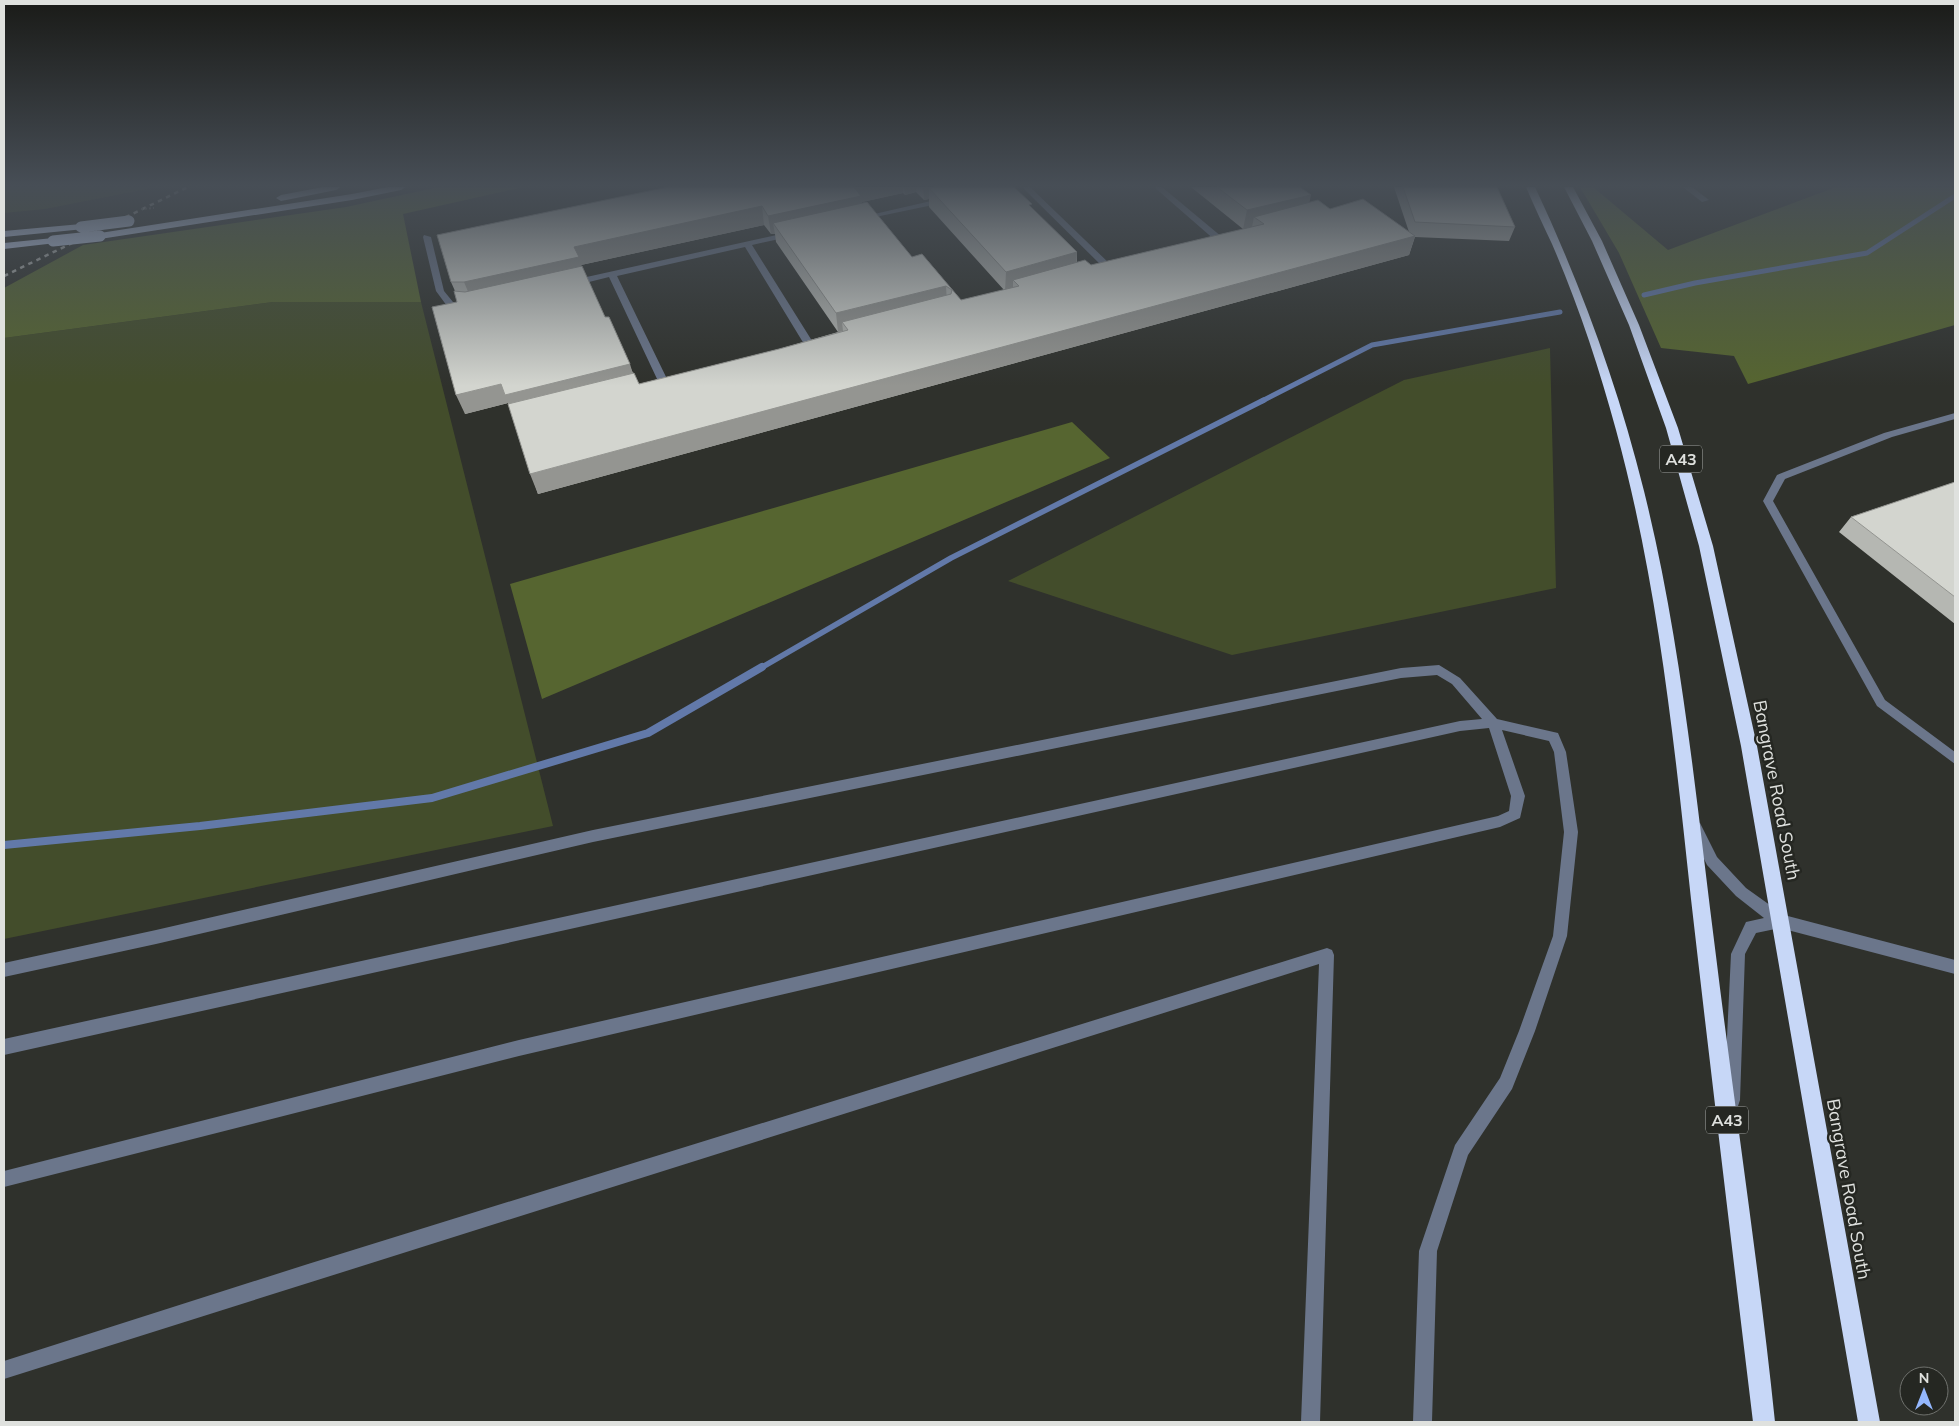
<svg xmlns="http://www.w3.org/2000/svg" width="1959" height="1426" font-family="Mulish,sans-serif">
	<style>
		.green { fill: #434d2b }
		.forest { fill: #566530 }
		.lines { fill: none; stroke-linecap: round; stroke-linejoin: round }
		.stream-far2 { stroke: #6279a9; stroke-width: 5 }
		.stream-far1 { stroke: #6279a9; stroke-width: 5.5 }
		.stream { stroke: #6279a9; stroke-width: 8 }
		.minor { fill: #6b768b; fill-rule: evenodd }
		.highway { fill: #c7d7f7; fill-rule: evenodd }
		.rail { stroke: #b0b2af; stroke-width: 2.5; stroke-dasharray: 4.5 4.5; stroke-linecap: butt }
		.path-bridge { stroke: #6d6f6b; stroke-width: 2; stroke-dasharray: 2 2; stroke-linecap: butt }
		.highway-bridge { stroke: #c7d7f7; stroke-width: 11 }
		.wall { fill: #b5b7b2; fill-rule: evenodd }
		.shaded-wall { fill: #949591 }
		.building { fill: #d3d5cf; stroke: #949591 }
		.labels { text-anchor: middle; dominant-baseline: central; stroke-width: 5; stroke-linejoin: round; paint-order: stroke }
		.shield { fill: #252722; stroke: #a7a9a6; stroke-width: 1 }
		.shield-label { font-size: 16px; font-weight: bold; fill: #dfe1de }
		.street-label { font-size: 18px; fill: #dfe1de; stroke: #252722 }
	</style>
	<rect width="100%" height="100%" fill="#2f312c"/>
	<path class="green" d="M4,187h153l-112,22 -41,4z
		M273,302h148l132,524 -549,113v-601z
		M1550,348l6,240 -324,67 -224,-74 396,-201z"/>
	<path class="forest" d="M439,187h85l-121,27 18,88h-148l-269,36v-50l79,-43 263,-38z
		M1580,187h13l75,63 168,-63h119v138l-207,59 -14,-28 -73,-8 -42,-95z
		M1072,422l38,36 -568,241 -32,-115z"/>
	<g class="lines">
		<path class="stream-far2" d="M1644,295l51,-12 172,-30 88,-57
			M1262,401l110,-56 188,-33"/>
		<path class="stream-far1" d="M759,669l192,-111 313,-158"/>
		<path class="stream" d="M4,845l196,-19 232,-28 216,-65 114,-66"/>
		<path class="minor" d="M1022,187h8l81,78v4h-6z
			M1154,187h8l60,50v4h-6z
			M1683,187h9l17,13 -7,2z
			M944,198l4,2 -1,2 -86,18 -4,-2z
			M790,232h3v4l-41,9 62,99 -2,2h-6l-2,-2 -59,-97 -128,29 51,105 -5,3 -5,-3 -49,-104 -36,9 -4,-3 4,-3z
			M424,235l7,2 13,54 9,11 16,1v4l-22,-1 -11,-15 -13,-54z
			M1955,413v6l-63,18 -107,42 -12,22 112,199 70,52v12l-78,-58 -114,-205 14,-26 107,-42z
			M1439,665l21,13 37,41 61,14 8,19 12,80 -11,104 -32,95 -23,58 -44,66 -31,96 -5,171h-19l6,-171 36,-106 45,-67 19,-47 34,-95 11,-104 -10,-80 -5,-11 -47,-11 23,66 -5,22 -20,9 -981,229 -515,131v-16l515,-131 979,-224 11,-5 2,-15 -22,-68 -29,3 -1456,324v-16l1456,-318 22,-2 -30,-35 -15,-9 -36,3 -808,164 -437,102 -152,33v-14l152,-33 437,-100 808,-162z
			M1695,821l5,2 17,34 29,31 38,27 171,45v14l-175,-46 -24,5 -11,21 -5,146 -2,6 -6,2 -6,-2 -2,-6 7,-146 15,-32 18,-4 -28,-22 -29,-31 -19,-38 2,-4z
			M1327,948l5,2 2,5 -14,467h-19l18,-458 -1315,415v-18l304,-97z"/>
		<path class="highway" d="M323,187h18l-5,3 -55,11 -5,-3 5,-3z
			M388,187h18l-5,3 -49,10 -252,39 -5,-3 5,-3 252,-39z
			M1526,187h9c46,98 83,199 109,304 38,153 52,309 72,465 19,155 43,311 59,466h-22c-21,-174 -42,-348 -62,-523 -17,-158 -33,-315 -75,-469 -17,-63 -38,-126 -64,-186 -9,-19 -18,-38 -26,-57z
			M1564,187h9l29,54 37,84 39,103 35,118 44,200 123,676h-22l-117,-676 -42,-200 -33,-118 -37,-103 -37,-84z
			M81,224l3,1v4l-80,8v-6z
			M53,238l3,1v4l-52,6v-6z"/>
		<path class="rail" d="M4,276l184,-89"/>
		<path class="path-bridge" d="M141,209l13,-1"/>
		<path class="highway-bridge" d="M81,227l48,-6
			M53,241l47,-5"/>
	</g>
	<path class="wall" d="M668,187h346l18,21 45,44v10l14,3 161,-38 -9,2 -52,-42h109l9,16 100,29 -15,-45h103l18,40 -6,14 -94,-4 -6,18 -871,239 -30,-91 -43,11 -8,-112 -2,-11 -4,-9zM916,192l8,8 5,-1v8l75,83 -43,10 -39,-46 -10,3 -50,-54v-1l41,-9 2,2zM764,225l7,9h4l1,8 62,90 -59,17 -140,35 -6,-11 -28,-56 -24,-52z
		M1955,482v142l-116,-92 12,-15z"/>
	<path class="shaded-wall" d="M853,187h50v6l-41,9 1,12 -90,9 2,11h-4l-3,-18z
		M904,187h12v5l-11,3z
		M923,187h63l-57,1v11l-5,1z
		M1311,195l-4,19 -53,3 -2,10 -9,2 4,-19z
		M762,206l2,19 -183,40 3,11 -112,25 -8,-19 110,-35z
		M1415,236l-6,19 -871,239 -8,-20z
		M1077,252l-1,19 -57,15 -6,-6v9l-8,2 1,-19z
		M946,286l1,19 -105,17 1,9 -5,1 -2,-19z
		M630,364l6,20 -123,31 -5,-12 -43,11 -9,-19 45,-11z"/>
	<path class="building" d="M668,187h186l7,9 -93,20 -6,-10 -188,41 5,10 -115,25h-13l-14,-47z
		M935,187h79l18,17 -3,1 48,47 -71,20 -77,-84z
		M1217,187h83l11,8 -64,15z
		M1403,187h94l18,40 -100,-5z
		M1363,199l52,37 -885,238 -22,-70 126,-31 5,11 140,-35 69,-19 -6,-8 109,-28 1,-4 -6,-4 -110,27 -63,-90 94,-21 45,55 10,-3 39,46 58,-14 -6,-6 72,-20 6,5 173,-41 -10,-7 64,-17 12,9z
		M582,266l23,51h4l21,47 -125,31 -4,-11 -45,11 -24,-88 25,-5 -3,-11 11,1z
		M1955,482v115l-104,-80z"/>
	<linearGradient id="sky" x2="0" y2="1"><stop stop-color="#1a1b18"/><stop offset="0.48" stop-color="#474e56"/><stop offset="1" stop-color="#474e56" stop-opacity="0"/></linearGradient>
	<rect width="1959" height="386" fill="url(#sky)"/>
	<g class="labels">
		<g class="shield">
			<rect x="1660" y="445.5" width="42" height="27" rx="4"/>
			<rect x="1706" y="1106.5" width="42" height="27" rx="4"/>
		</g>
		<g class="shield-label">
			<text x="1681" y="459">A43</text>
			<text x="1727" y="1120">A43</text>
		</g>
		<g class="street-label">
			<text transform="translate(1777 790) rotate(79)">Bangrave Road South</text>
			<text transform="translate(1849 1189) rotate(80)">Bangrave Road South</text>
		</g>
	</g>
	<rect width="1959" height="1426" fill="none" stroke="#dfe1de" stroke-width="10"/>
	<g transform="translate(1924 1391)"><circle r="24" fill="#252722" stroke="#6f716d"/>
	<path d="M0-4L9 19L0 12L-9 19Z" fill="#94b7fd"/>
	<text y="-8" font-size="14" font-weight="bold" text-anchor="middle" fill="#dfe1de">N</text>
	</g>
</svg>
